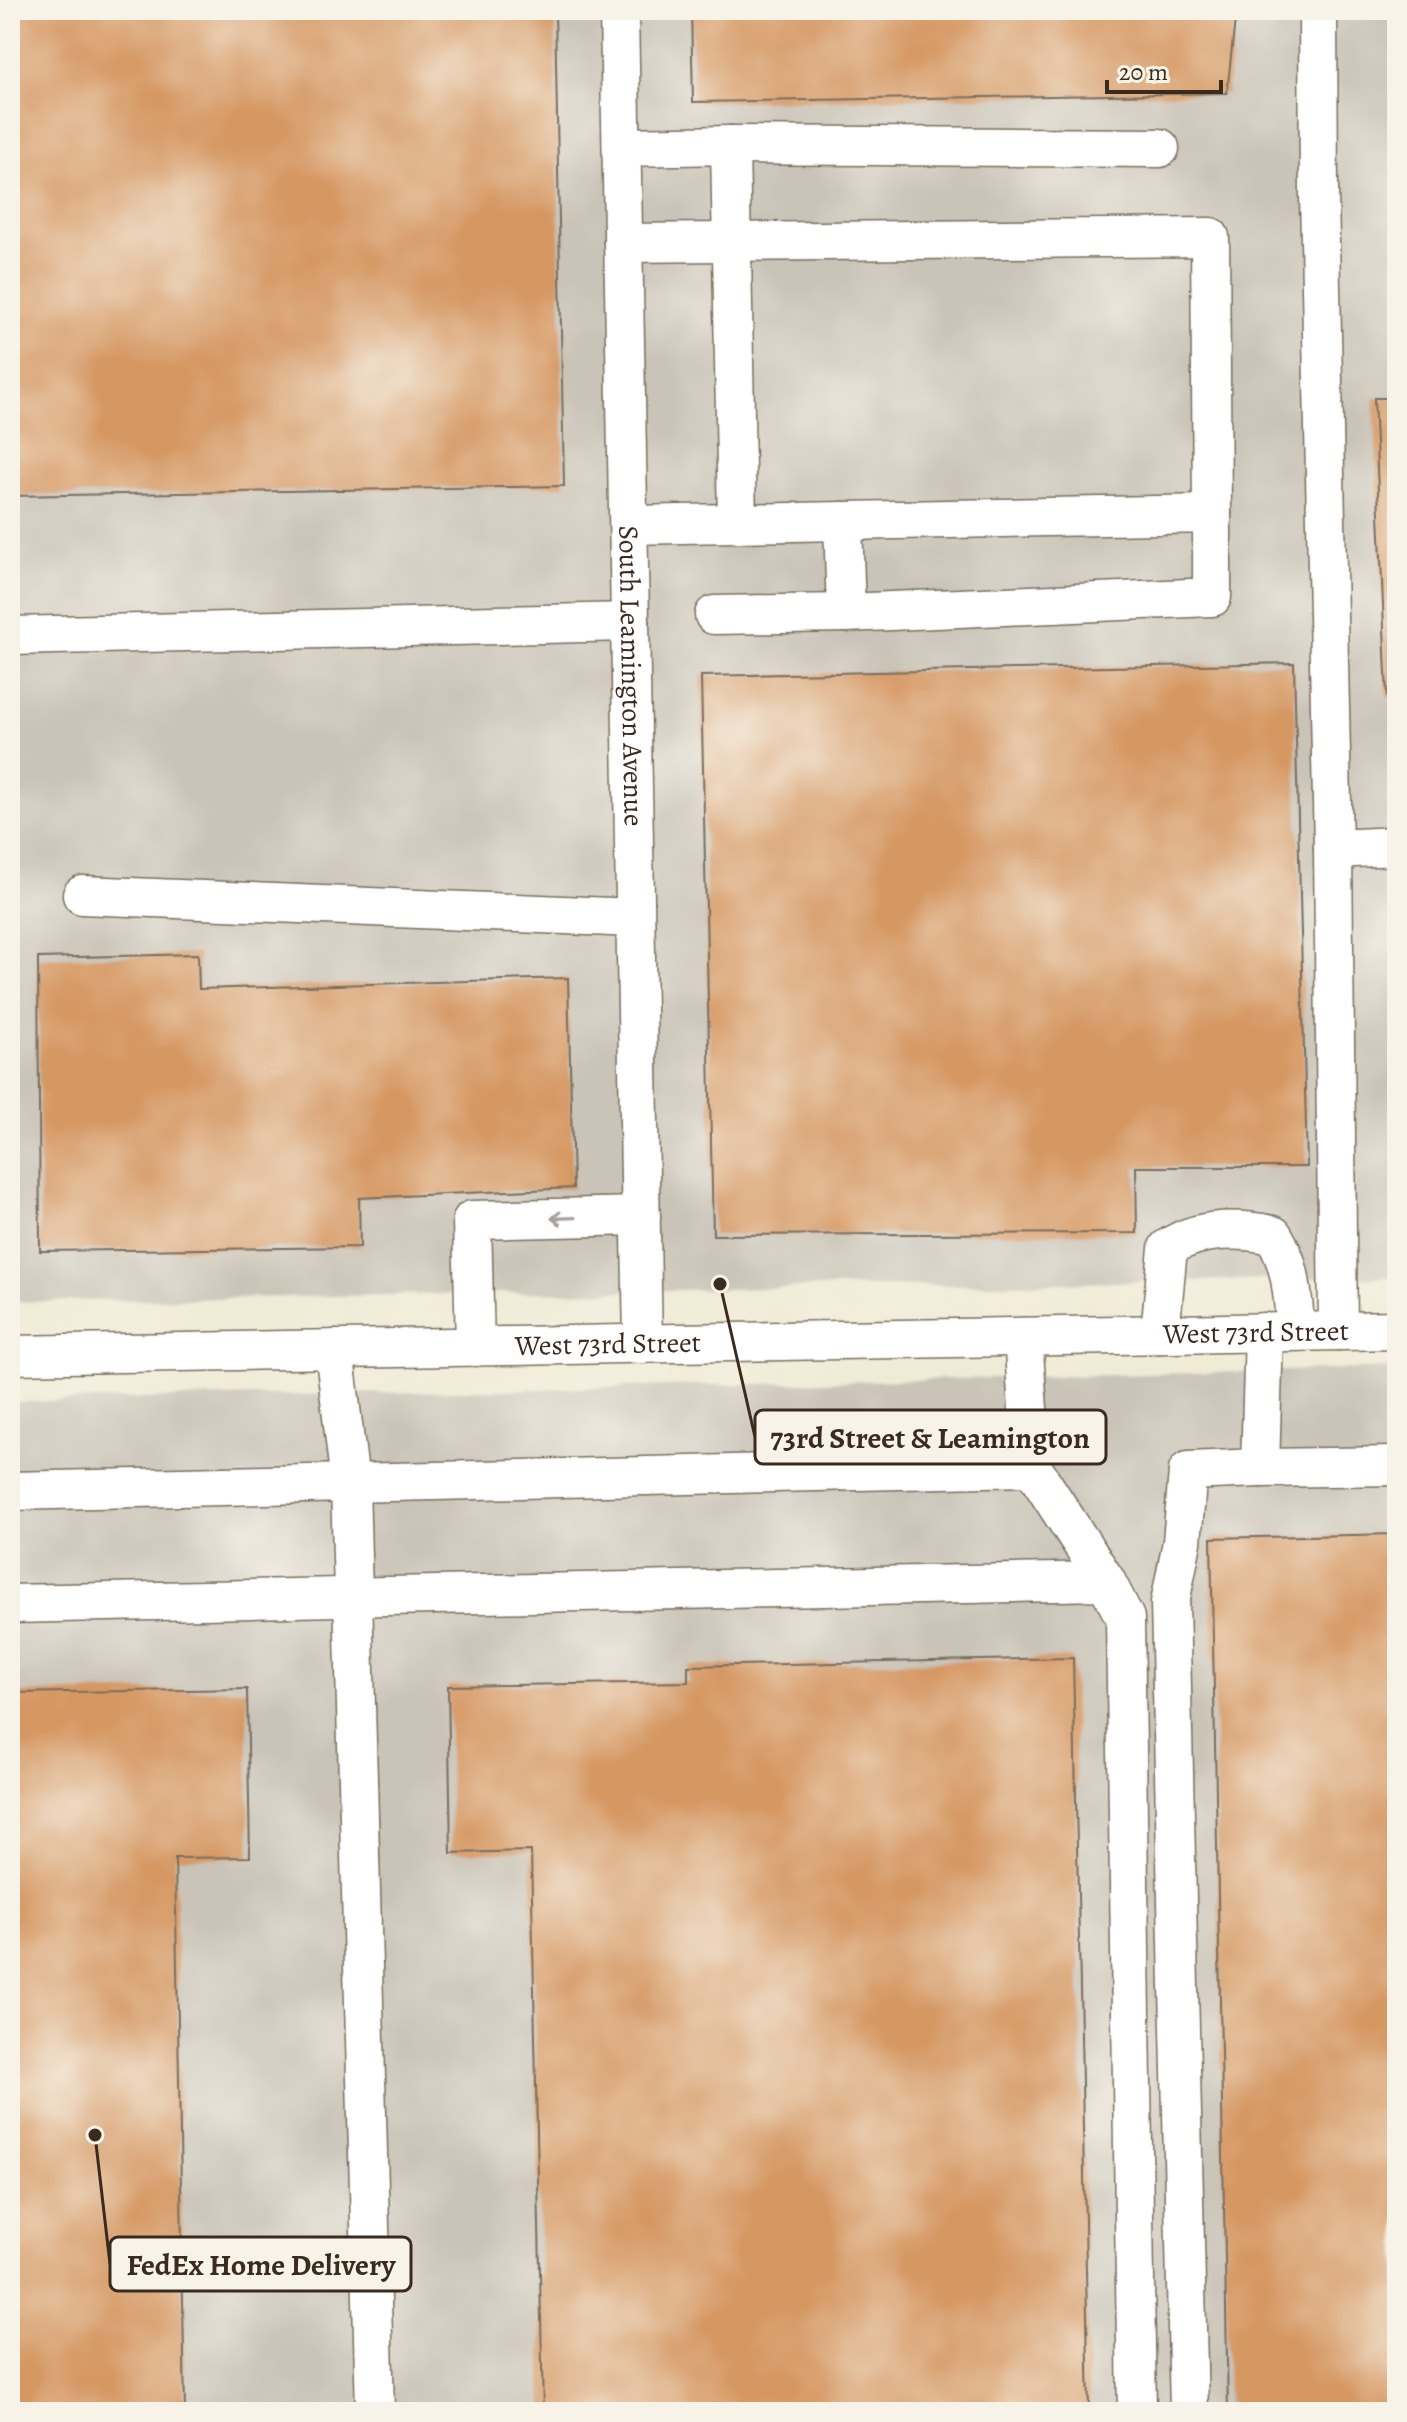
<svg xmlns="http://www.w3.org/2000/svg" width="1407" height="2422" font-family="Alegreya,serif">
	<style>
		.industrial { fill: #c9c3b8 }
		.building { fill: #d69864 }
		.lines { fill: none; stroke-linecap: round; stroke-linejoin: round }
		.minor-casing { stroke: #7a6e5e; stroke-width: 41 }
		.minor { stroke: #fff; stroke-width: 38 }
		.oneway { stroke: #a79f9a }
		.labels { text-anchor: middle; dominant-baseline: central; stroke-width: 7; stroke-linejoin: round; paint-order: stroke }
		.street-label { font-size: 28px; fill: #3b2a1e; stroke: #f7f3e8 }
		.leader { fill: none; stroke: #3b2a1e; stroke-width: 3 }
		.callout-dot { fill: #3b2a1e; stroke: #f7f3e8; stroke-width: 3 }
		.callout { fill: #f7f3e8; stroke: #3b2a1e; stroke-width: 3 }
		.callout-label { font-size: 30px; text-anchor: middle; font-weight: bold; fill: #3b2a1e }
	</style>
	<rect width="100%" height="100%" fill="#f7f3e8"/>
	<filter id="ink" filterUnits="userSpaceOnUse"><feTurbulence type="fractalNoise" baseFrequency=".0125" numOctaves="2"/><feDisplacementMap in="SourceGraphic" scale="16" xChannelSelector="R" yChannelSelector="G"/><feConvolveMatrix kernelMatrix="1 2 1 2 8 2 1 2 1" color-interpolation-filters="sRGB"/></filter>
	<filter id="wash" filterUnits="userSpaceOnUse"><feTurbulence type="fractalNoise" baseFrequency=".006" numOctaves="4" result="noise"/><feDisplacementMap in="SourceGraphic" scale="32" xChannelSelector="R" yChannelSelector="G"/><feGaussianBlur stdDeviation="1.8" result="paint"/><feColorMatrix in="noise" values="0 0 0 0 0 0 0 0 0 0 0 0 0 0 0 0 0 1.4 0 .05"/><feComposite in="paint" operator="in"/></filter>
	<g filter="url(#wash)">
		<rect width="100%" height="100%" fill="#f0ebd5"/>
		<path class="industrial" d="M10,10h1387v1267l-1387,25z
			M1397,1368v1044h-1387v-1010z"/>
		<g id="blocks">
			<path class="building" d="M10,10h545l9,476 -554,10z
				M691,10h545l-9,83 -534,9z
				M1374,398h23v299h-10z
				M1294,663l13,504h-171l1,66 -424,2 -12,-559z
				M198,954l1,35 369,-11 5,210 -214,10 1,49 -320,4 -2,-293z
				M1393,1043h4v126h-3z
				M1397,1534v878h-169l-17,-874z
				M1073,1658l16,754h-546l-12,-561 -80,2 -3,-167 240,-4v-16z
				M247,1689l3,168 -75,1 10,554h-175v-719z"/>
		</g>
	</g>
	<g filter="url(#ink)">
		<use href="#blocks" fill-opacity="0" stroke="#7a6e5e" stroke-width="2"/>
		<g class="lines">
			<g class="minor-casing">
				<g id="minor">
					<path id="s1" d="M619,10l24,1334"/>
					<path d="M1318,10l1,184 14,655 5,482"/>
					<path d="M730,145l430,3"/>
					<path d="M622,147l108,-2 7,378"/>
					<path d="M623,243l587,-6 2,277"/>
					<path d="M843,521l3,92"/>
					<path d="M629,525l583,-11v83l-366,16 -132,2"/>
					<path d="M10,636l620,-14"/>
					<path d="M1333,849l64,-3"/>
					<path d="M82,895l553,23"/>
					<path d="M1160,1334l8,-86c31,-21 71,-20 105,-13 20,32 19,60 23,96"/>
					<path d="M1023,1337l9,130 74,114 19,37 12,794"/>
					<path d="M475,1347l-3,-127 169,-4"/>
					<path d="M334,1349l16,134 25,929"/>
					<path id="s2" d="M10,1355l1387,-25"/>
					<path d="M1260,1468l137,-2"/>
					<path d="M10,1491l1022,-24"/>
					<path d="M10,1604l1096,-23"/>
					<path d="M1189,2412l-19,-809 12,-61 6,-71 72,-3 4,-136"/>
				</g>
			</g>
			<use href="#minor" class="minor"/>
		</g>
		<defs><path id="oneway-shaft" d="M-6 0H5M1.5-3L5.5 0L1.5 3" fill="none" stroke-width="1.6" stroke-linecap="round" stroke-linejoin="round" transform="scale(2)"/></defs>
		<use class="oneway" href="#oneway-shaft" transform="translate(563 1218) rotate(178)"/>
	</g>
	<g class="labels">
		<g class="street-label">
			<text stroke="none"><textPath href="#s1" startOffset="666">South Leamington Avenue</textPath></text>
			<text stroke="none"><textPath href="#s2" startOffset="1246">West 73rd Street</textPath></text>
			<text stroke="none"><textPath href="#s2" startOffset="598">West 73rd Street</textPath></text>
		</g>
	</g>
	<path class="leader" d="M720 1284L755 1437M95 2135L110 2264"/>
	<g class="callout-dot">
		<circle cx="720" cy="1284" r="8"/>
		<circle cx="95" cy="2135" r="8"/>
	</g>
	<g class="callout">
		<rect x="755" y="1410" width="351" height="54" rx="8"/>
		<rect x="110" y="2237" width="301" height="54" rx="8"/>
	</g>
	<g class="callout-label">
		<text x="930" y="1448">73rd Street &amp; Leamington</text>
		<text x="261" y="2275">FedEx Home Delivery</text>
	</g>
	<rect width="1407" height="2422" fill="none" stroke="#f7f3e8" stroke-width="40"/>
	<path d="M1107 80v12h114v-12" fill="none" stroke="#3b2a1e" stroke-width="4"/>
	<text x="1119" y="80" font-size="24" fill="#3b2a1e" stroke="#f7f3e8" stroke-width="6" paint-order="stroke">20 m</text>
</svg>
